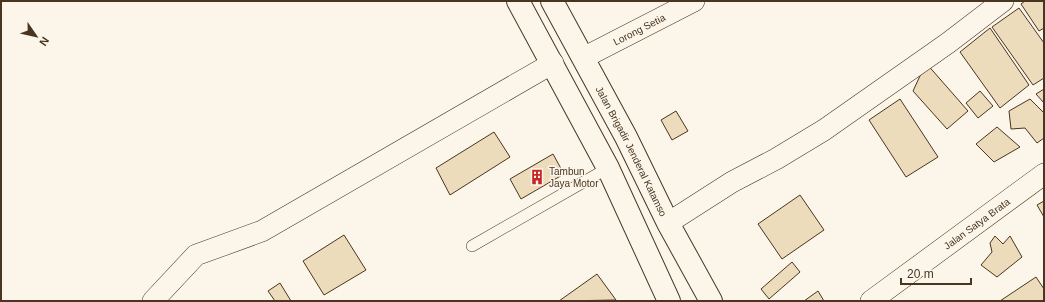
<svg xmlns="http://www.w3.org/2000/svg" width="1045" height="302" font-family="Helvetica,sans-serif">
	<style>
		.building { fill: #ecdcbc; stroke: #4a3520 }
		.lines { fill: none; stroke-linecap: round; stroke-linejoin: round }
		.service-casing { stroke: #4a3520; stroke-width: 12 }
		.minor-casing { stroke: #4a3520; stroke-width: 22 }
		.secondary-casing { stroke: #4a3520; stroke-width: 24 }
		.service { stroke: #fbf6e9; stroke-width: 11 }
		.minor { stroke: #fbf6e9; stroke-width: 21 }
		.secondary { stroke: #fbf6e9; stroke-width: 22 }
		.labels { text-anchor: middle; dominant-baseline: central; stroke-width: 3; stroke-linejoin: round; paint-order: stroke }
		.street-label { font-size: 10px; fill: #4a3520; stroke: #fbf6e9 }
		.poi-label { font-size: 10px; fill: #4a3520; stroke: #fbf6e9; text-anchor: start }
	</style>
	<rect width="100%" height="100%" fill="#fbf6e9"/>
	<path class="building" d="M1025,1h19v27l-5,3 -18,-27z
		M1019,8l25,35v35l-11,7 -41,-58z
		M990,28l39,57 -29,23 -40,-56z
		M926,63l42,48 -21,18 -34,-38z
		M1044,89v14l-8,-9z
		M980,91l13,15 -15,12 -12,-15z
		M900,99l38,58 -32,20 -37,-57z
		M1030,99l14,14v25l-7,5 -12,-15 -14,1 -2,-18z
		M676,111l12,20 -16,9 -11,-20z
		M997,127l23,20 -26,15 -18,-18z
		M494,132l16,25 -60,38 -14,-27z
		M553,154l11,20 -43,25 -11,-20z
		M800,195l24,35 -42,29 -24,-35z
		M1044,201v16l-7,-12z
		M344,235l22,35 -42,25 -21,-34z
		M995,236l8,8 7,-8 12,21 -25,20 -16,-12 11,-13 -2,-9z
		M792,262l8,10 -31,27 -8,-10z
		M597,274l19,26 -57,1z
		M1036,277l8,12v12h-44z
		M280,283l11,18h-16l-7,-10z
		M818,291l6,10h-20z"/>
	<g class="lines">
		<g class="service-casing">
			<path id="service" d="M472,246l136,-78"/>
		</g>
		<g class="minor-casing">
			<g id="minor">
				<path id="s1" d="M583,58l111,-57"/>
				<path d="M668,223l64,-41 44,-23 48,-29 124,-87 55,-42"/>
				<path d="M153,301l43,-46 66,-24 291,-168"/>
				<path id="s2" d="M871,301l173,-127"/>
			</g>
		</g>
		<g class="secondary-casing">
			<g id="secondary">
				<path d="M518,1l90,167 61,133"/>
				<path id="s3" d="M552,1l74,136 42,86 43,78"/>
			</g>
		</g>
		<use href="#service" class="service"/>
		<use href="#minor" class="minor"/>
		<use href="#secondary" class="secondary"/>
	</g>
	<defs>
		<g id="building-bare" transform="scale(1.2)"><path d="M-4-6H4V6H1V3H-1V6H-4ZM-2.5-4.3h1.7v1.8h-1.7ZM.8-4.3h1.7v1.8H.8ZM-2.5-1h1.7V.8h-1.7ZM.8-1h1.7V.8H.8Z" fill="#c62828" stroke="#fbf6e9" stroke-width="2.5" paint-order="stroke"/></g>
	</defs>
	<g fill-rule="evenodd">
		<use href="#building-bare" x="537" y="177"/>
	</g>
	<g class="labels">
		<g class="street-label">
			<text stroke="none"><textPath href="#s1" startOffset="63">Lorong Setia</textPath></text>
			<text stroke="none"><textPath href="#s3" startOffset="170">Jalan Brigadir Jenderal Katamso</textPath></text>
			<text stroke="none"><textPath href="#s2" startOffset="131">Jalan Satya Brata</textPath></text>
		</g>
		<g class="poi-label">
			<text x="549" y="171">Tambun<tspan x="549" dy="12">Jaya Motor</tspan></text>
		</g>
	</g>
	<rect width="1045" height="302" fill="none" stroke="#4a3520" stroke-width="4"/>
	<g transform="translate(36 36) rotate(124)" stroke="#fbf6e9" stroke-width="3" paint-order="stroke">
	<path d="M0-3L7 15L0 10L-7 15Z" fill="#4a3520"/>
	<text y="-6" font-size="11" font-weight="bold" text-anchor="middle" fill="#4a3520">N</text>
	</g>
	<path d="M901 278v6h70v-6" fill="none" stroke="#4a3520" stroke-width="2"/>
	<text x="907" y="278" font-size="12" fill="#4a3520" stroke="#fbf6e9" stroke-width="3" paint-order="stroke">20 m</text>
</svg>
